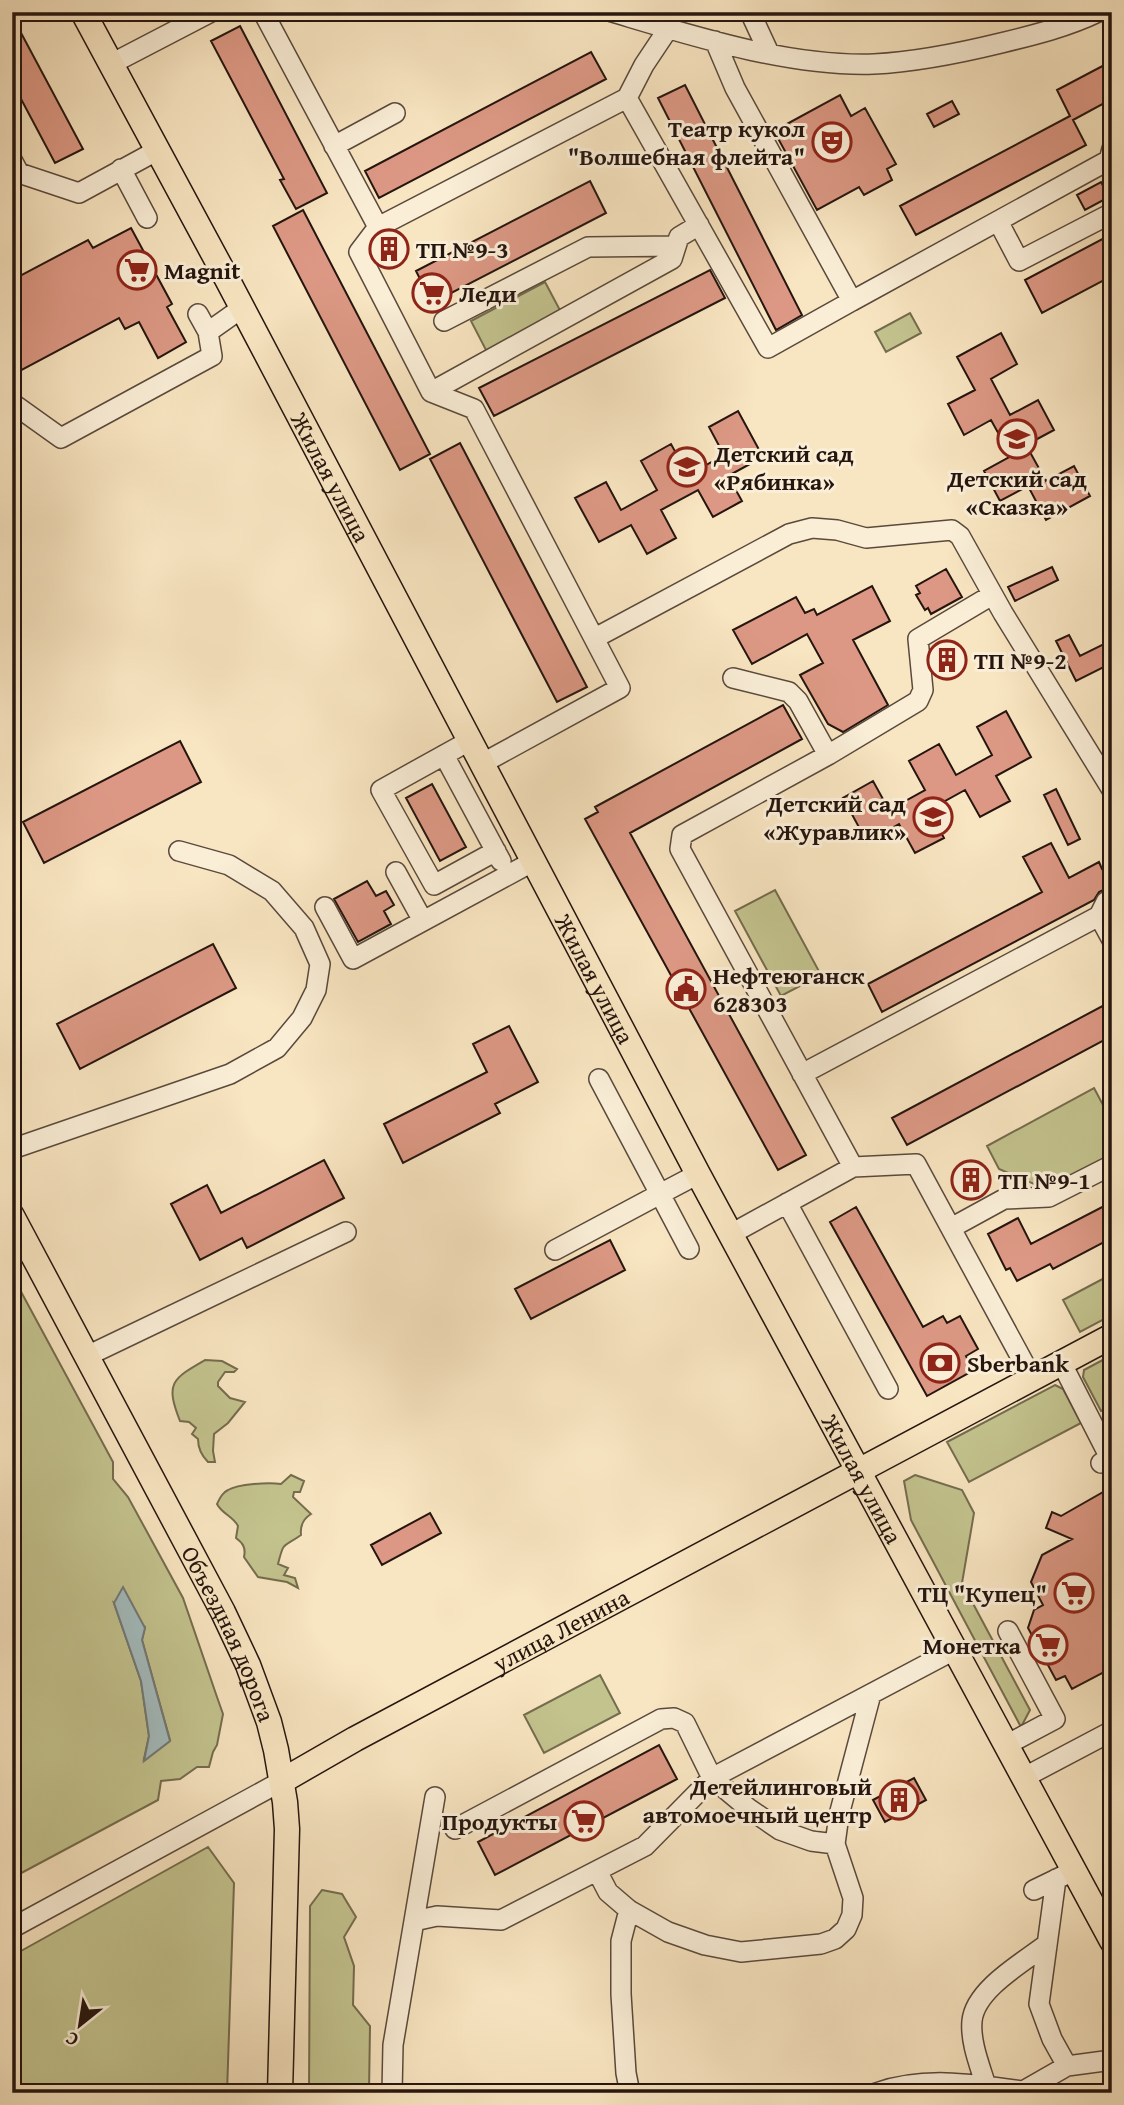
<svg xmlns="http://www.w3.org/2000/svg" width="1124" height="2105" font-family="'Gentium Book Plus',serif">
	<style>
		.green { fill: #c3c38e; stroke: #746c4e; stroke-width: 2; fill-rule: evenodd }
		.water { fill: #a3bcbf; stroke: #717979; stroke-width: 2 }
		.building { fill: #dc9884; stroke: #25150f; stroke-width: 2 }
		.lines { fill: none; stroke-linecap: round; stroke-linejoin: round }
		.minor-casing { stroke: #5a493c; stroke-width: 22 }
		.major-casing { stroke: #25150f; stroke-width: 27 }
		.minor { stroke: #faeed7; stroke-width: 19 }
		.major { stroke: #f8e5c1; stroke-width: 24 }
		.labels { text-anchor: middle; dominant-baseline: central; stroke-width: 6; stroke-linejoin: round; paint-order: stroke }
		.poi-label { font-size: 24px; font-weight: bold; fill: #25150f; stroke: #faeed7; text-anchor: start }
		.street-label { font-size: 24px; fill: #25150f; stroke: #faeed7 }
	</style>
	<rect width="100%" height="100%" fill="#f8e5c1"/>
	<filter id="stains"><feTurbulence type="fractalNoise" baseFrequency=".00286" numOctaves="4"/><feColorMatrix values="0 0 0 0 .2 0 0 0 0 .09 0 0 0 0 .02 0 0 0 .5 -.17"/></filter>
	<radialGradient id="worn" r=".72"><stop offset=".6" stop-color="#630" stop-opacity="0"/><stop offset="1" stop-color="#630" stop-opacity=".3"/></radialGradient>
	<path class="green" d="M545,282l17,32 -75,38 -16,-31z
		M910,313l11,20 -35,19 -11,-20z
		M775,890l46,85 -40,21 -46,-85z
		M1094,1088l18,34v35l-64,33 -49,-21 -12,-23z
		M1112,1274v41l-32,17 -17,-32z
		M12,1275l101,187v17l15,18 55,101 34,99 6,17 -6,31 -4,7 -4,15h-12l-17,12 -19,2 -3,19 -146,78zM114,1603l31,24 -3,13 28,100 -26,19 5,-23 -8,-55z
		M1112,1355v51l-11,5 -18,-34 1,-7z
		M205,1360l17,1 15,8 -3,3h-9l-7,10v4l12,12 15,4 -17,21 -14,11 -1,17 2,11h-7c-6,-6 -10,-14 -10,-23l-6,-5 4,-6 -7,-6 -9,-1c-15,-38 -8,-42 25,-61z
		M1055,1385l8,4 18,34 -112,59 -22,-40z
		M291,1475l13,6 -4,11h-6l-1,5 18,17c-8,5 -11,12 -10,21 -18,13 -17,5 -23,29l10,4 -4,7 11,3 3,10 -11,-6 -29,-5 -14,-20c2,-9 -1,-14 -8,-19l2,-12c-5,-10 -16,-12 -21,-22 3,-6 5,-11 11,-14 10,-6 41,-8 53,-6z
		M915,1475l47,15 12,23 -12,70 68,127 -9,17 -110,-207 -7,-39z
		M600,1675l20,38 -76,40 -20,-38z
		M208,1847l26,36 -7,210h-215v-137z
		M322,1890l20,4 14,23 -12,20 10,29 -1,39 17,21 -1,67h-60l1,-187z"/>
	<path class="water" d="M123,1587l22,41 -3,12 28,101 -26,20 5,-25 -8,-55 -27,-78z"/>
	<path class="building" d="M12,16l71,133 -28,14 -43,-81z
		M240,26l87,167 -31,16 -16,-29 4,-1 -73,-138z
		M591,52l15,27 -227,119 -14,-27z
		M1112,61v38l-39,21 13,25 -170,90 -16,-29 170,-90 -13,-26z
		M685,85l117,230 -26,15 -118,-232z
		M840,95l11,21 14,-8 31,56 -9,5 5,11 -28,15 -5,-8 -42,23 -43,-79z
		M952,101l7,13 -25,13 -7,-13z
		M590,181l16,32 -174,90 -16,-32z
		M1101,182l8,15 -24,13 -8,-15z
		M303,210l127,244 -30,16 -127,-244z
		M131,228l41,76 -5,3 19,35 -28,16 -19,-36 -14,7 -6,-11 -103,55 -4,-7v-86l76,-40 5,8z
		M1112,234v42l-70,37 -17,-33z
		M397,235l8,15 -25,12 -5,-11 6,-8z
		M710,270l15,28 -231,118 -15,-28z
		M1001,333l16,31 -26,15 19,36 28,-15 16,30 -28,15 20,36 28,-15 16,30 -44,24 -18,-34 -28,15 -16,-30 27,-15 -20,-36 -27,15 -16,-31 27,-14 -18,-33z
		M738,411l25,46 -35,19 14,25 -29,16 -15,-27 -37,20 15,28 -29,16 -16,-29 -32,17 -24,-44 31,-16 15,28 36,-20 -16,-29 30,-17 17,31 36,-20 -15,-28z
		M460,443l127,244 -30,15 -127,-243z
		M1052,567l6,13 -43,21 -7,-14z
		M946,569l16,28 -31,17 -3,-6 -3,2 -9,-15 4,-2 -4,-7z
		M872,586l18,35 -37,19 35,65 -45,27 -15,-8 -28,-49 23,-12 -16,-29 -55,30 -19,-34 63,-33 9,16 9,-4 3,6z
		M1069,635l11,21 32,-16v23l-36,18 -20,-40z
		M950,645l9,24 -14,5 -10,-23z
		M783,705l19,34 -172,94 176,322 -28,15 -193,-351 13,-7 -3,-5z
		M1006,711l25,46 -35,19 14,25 -30,16 -15,-27 -36,20 15,28 -29,15 -16,-29 -32,18 -24,-44 30,-17 16,29 36,-20 -16,-29 30,-17 17,31 36,-20 -15,-28z
		M180,741l21,41 -157,81 -21,-41z
		M432,784l34,63 -26,14 -34,-63z
		M1056,789l24,50 -12,6 -24,-50z
		M1051,843l18,35 30,-16 3,7 10,-5v22l-13,6 -5,8 -212,112 -14,-28 174,-92 -19,-35z
		M367,881l9,15 10,-5 8,14 -10,6 7,13 -33,18 -24,-43z
		M213,944l23,44 -156,81 -23,-45z
		M1112,1001v35l-205,109 -15,-27z
		M509,1026l29,56 -43,22 5,9 -97,50 -19,-39 103,-52 -14,-28z
		M324,1160l20,38 -97,50 -5,-10 -42,22 -29,-56 36,-19 14,28z
		M980,1166l7,13 -25,15 -7,-13z
		M1112,1202v36l-59,31 -3,-5 -33,17 -7,-13 -4,2 -18,-36 30,-16 13,26z
		M856,1207l67,120 20,-11 4,7 13,-7 18,33 -12,7 8,14 -47,26 -97,-174z
		M610,1240l15,30 -94,49 -16,-30z
		M1112,1487v181l-40,21 -7,-13 -9,4 -28,-52 6,-18 9,-5 -12,-23 11,-27 30,-16 -26,-11 6,-16 9,4z
		M430,1513l11,20 -59,32 -11,-20z
		M659,1745l18,34 -182,96 -17,-33z
		M914,1778l12,22 -41,22 -12,-22z"/>
	<g class="lines">
		<g class="minor-casing">
			<path id="minor" d="M263,12l115,215 249,-129
				M612,12c81,24 177,55 262,52 42,-2 86,-11 127,-21 33,-8 66,-16 97,-31
				M750,12l19,41
				M668,29l-24,36 -17,33 141,250 84,-47 -117,-213 -20,-47
				M111,64l100,-52
				M334,146l61,-33
				M12,160l7,13 60,20 79,-43
				M121,169l26,49
				M998,221l21,40 93,-48
				M378,227l-19,25 72,140 43,17 146,279 -137,75
				M852,301l257,-141 3,-11
				M198,314l10,18 34,-24
				M444,321l144,-74 88,-1
				M431,392l241,-133 7,-22 20,-12
				M12,403l49,35 151,-82 -4,-24
				M595,638l194,-104 23,-6 25,2 29,8 86,-8 8,6 43,77 109,177
				M733,678l56,14 9,9 30,54
				M471,740l-90,50 53,95 62,-34
				M444,755l57,106
				M396,872l27,49
				M325,907l28,52 181,-98
				M1099,916l7,-14 6,-4
				M802,1074l297,-158 13,24
				M12,1149l218,-75 47,-26 25,-30 14,-28 4,-26 -16,-36 -32,-37 -43,-26 -50,-14
				M853,1167l63,-3 116,214
				M787,1203l101,186
				M951,1228l53,-29 45,-2 63,-32
				M731,1234l122,-67 -173,-318 2,-14 146,-80 90,-54 5,-11 -5,-51 74,-44
				M689,1249l-29,-55 38,-20
				M555,1250l105,-56 -61,-115
				M87,1356l259,-124
				M1061,1362l49,96 -9,5
				M1006,1745l49,-26 -47,-88
				M1023,1778l89,-47
				M455,1829l206,-110 13,-1 11,5 27,55 36,30 32,22 31,11 24,3
				M597,1871l11,21 21,18 39,22 37,13 36,7 80,-8 14,-5 11,-10 6,-14 1,-17 -18,-54 4,-29 32,-121
				M1056,1879l-17,125 13,35 15,27
				M1034,1890l31,-15
				M629,1910l-8,31v53l5,79 4,20
				M414,1921l21,-124
				M12,1928l270,-147
				M986,2086c-6,-20 -16,-44 -14,-65 3,-32 52,-59 75,-77
				M392,2093l1,-48 21,-124 23,-5 64,4 144,-74 67,-68 242,-128
				M876,2093c48,-17 97,-9 146,-2
				M1020,2093l47,-27 45,-6"/>
		</g>
		<g class="major-casing">
			<g id="major">
				<path id="s1" d="M83,12l144,267 471,895 414,767"/>
				<path id="s2" d="M12,1216l211,396 25,53 21,57 7,28 9,52 2,27 -7,264"/>
				<path id="s3" d="M282,1781l73,-42 757,-403"/>
			</g>
		</g>
		<use href="#minor" class="minor"/>
		<use href="#major" class="major"/>
	</g>
	<defs>
		<g id="theatre-ring" transform="scale(2.0125)"><circle r="9.5" fill="#faeed7" stroke="#8f2418" stroke-width="1.5"/><path d="M-5-5.5Q0-4 5-5.5V0Q5 5 0 6Q-5 5-5 0ZM-3.3-2.5H-1v1.5H-3.3ZM1-2.5H3.3v1.5H1ZM-2.8 1Q0 5.5 2.8 1Z" fill="#8f2418"/></g>
		<g id="building-ring" transform="scale(2.0125)"><circle r="9.5" fill="#faeed7" stroke="#8f2418" stroke-width="1.5"/><path d="M-4-6H4V6H1V3H-1V6H-4ZM-2.5-4.3h1.7v1.8h-1.7ZM.8-4.3h1.7v1.8H.8ZM-2.5-1h1.7V.8h-1.7ZM.8-1h1.7V.8H.8Z" fill="#8f2418"/></g>
		<g id="supermarket-ring" transform="scale(2.0125)"><circle r="9.5" fill="#faeed7" stroke="#8f2418" stroke-width="1.5"/><path d="M-6-5.5h2.5l.6 2H6L4.5 2H-2.5L-4.4-4H-6ZM-1.5 3.2a1.3 1.3 0 1 0 .1 0ZM3 3.2a1.3 1.3 0 1 0 .1 0Z" fill="#8f2418"/></g>
		<g id="school-ring" transform="scale(2.0125)"><circle r="9.5" fill="#faeed7" stroke="#8f2418" stroke-width="1.5"/><path d="M0-5L7-2L0 1L-7-2ZM-4 1L0 2.5L4 1V4Q0 6-4 4Z" fill="#8f2418"/></g>
		<g id="civic-ring" transform="scale(2.0125)"><circle r="9.5" fill="#faeed7" stroke="#8f2418" stroke-width="1.5"/><path d="M-.6-6.5H3V-4.5H.6V-3L4-1V1h2V6H-6V1h2V-1L-.6-3ZM-1.2 2.5V6h2.4V2.5Z" fill="#8f2418"/></g>
		<g id="bank-ring" transform="scale(2.0125)"><circle r="9.5" fill="#faeed7" stroke="#8f2418" stroke-width="1.5"/><path d="M-6-4H6V4H-6ZM0-2.3a2.3 2.3 0 1 0 0 4.6a2.3 2.3 0 1 0 0-4.6Z" fill="#8f2418"/></g>
	</defs>
	<g fill-rule="evenodd">
		<use href="#theatre-ring" x="832" y="142"/>
		<use href="#building-ring" x="389" y="249"/>
		<use href="#supermarket-ring" x="137" y="270"/>
		<use href="#supermarket-ring" x="432" y="293"/>
		<use href="#school-ring" x="1017" y="439"/>
		<use href="#school-ring" x="687" y="467"/>
		<use href="#building-ring" x="947" y="660"/>
		<use href="#school-ring" x="933" y="817"/>
		<use href="#civic-ring" x="686" y="989"/>
		<use href="#building-ring" x="971" y="1180"/>
		<use href="#bank-ring" x="940" y="1363"/>
		<use href="#supermarket-ring" x="1074" y="1593"/>
		<use href="#supermarket-ring" x="1048" y="1645"/>
		<use href="#building-ring" x="899" y="1800"/>
		<use href="#supermarket-ring" x="584" y="1821"/>
	</g>
	<g class="labels">
		<g class="poi-label">
			<text x="805" y="128" text-anchor="end">Театр кукол<tspan x="805" dy="28">"Волшебная флейта"</tspan></text>
			<text x="416" y="249">ТП №9-3</text>
			<text x="164" y="270">Magnit</text>
			<text x="459" y="293">Леди</text>
			<text x="714" y="453">Детский сад<tspan x="714" dy="28">«Рябинка»</tspan></text>
			<text x="1017" y="478" text-anchor="middle">Детский сад<tspan x="1017" dy="28">«Сказка»</tspan></text>
			<text x="974" y="660">ТП №9-2</text>
			<text x="906" y="803" text-anchor="end">Детский сад<tspan x="906" dy="28">«Журавлик»</tspan></text>
			<text x="713" y="975">Нефтеюганск<tspan x="713" dy="28">628303</tspan></text>
			<text x="998" y="1180">ТП №9-1</text>
			<text x="967" y="1363">Sberbank</text>
			<text x="1047" y="1593" text-anchor="end">ТЦ "Купец"</text>
			<text x="1021" y="1645" text-anchor="end">Монетка</text>
			<text x="872" y="1786" text-anchor="end">Детейлинговый<tspan x="872" dy="28">автомоечный центр</tspan></text>
			<text x="557" y="1821" text-anchor="end">Продукты</text>
		</g>
		<g class="street-label">
			<text stroke="none"><textPath href="#s1" startOffset="527">Жилая улица</textPath></text>
			<text stroke="none"><textPath href="#s1" startOffset="1094">Жилая улица</textPath></text>
			<text stroke="none"><textPath href="#s1" startOffset="1661">Жилая улица</textPath></text>
			<text stroke="none"><textPath href="#s3" startOffset="317">улица Ленина</textPath></text>
			<text stroke="none"><textPath href="#s2" startOffset="471">Объездная дорога</textPath></text>
		</g>
	</g>
	<rect width="1124" height="2105" fill="none" stroke="#f8e5c1" stroke-width="42"/>
	<rect x="14" y="14" width="1096" height="2077" fill="none" stroke="#25150f" stroke-width="3.5"/>
	<rect x="21" y="21" width="1082" height="2063" fill="none" stroke="#25150f" stroke-width="2"/>
	<g transform="translate(80 2025) rotate(210)" stroke="#faeed7" stroke-width="5" paint-order="stroke">
	<path d="M0-5L12 26L0 18L-12 26Z" fill="#25150f"/>
	<text y="-10" font-size="19" font-weight="bold" text-anchor="middle" fill="#25150f">С</text>
	</g>
	<rect width="100%" height="100%" filter="url(#stains)"/>
	<rect width="100%" height="100%" fill="url(#worn)"/>
</svg>
